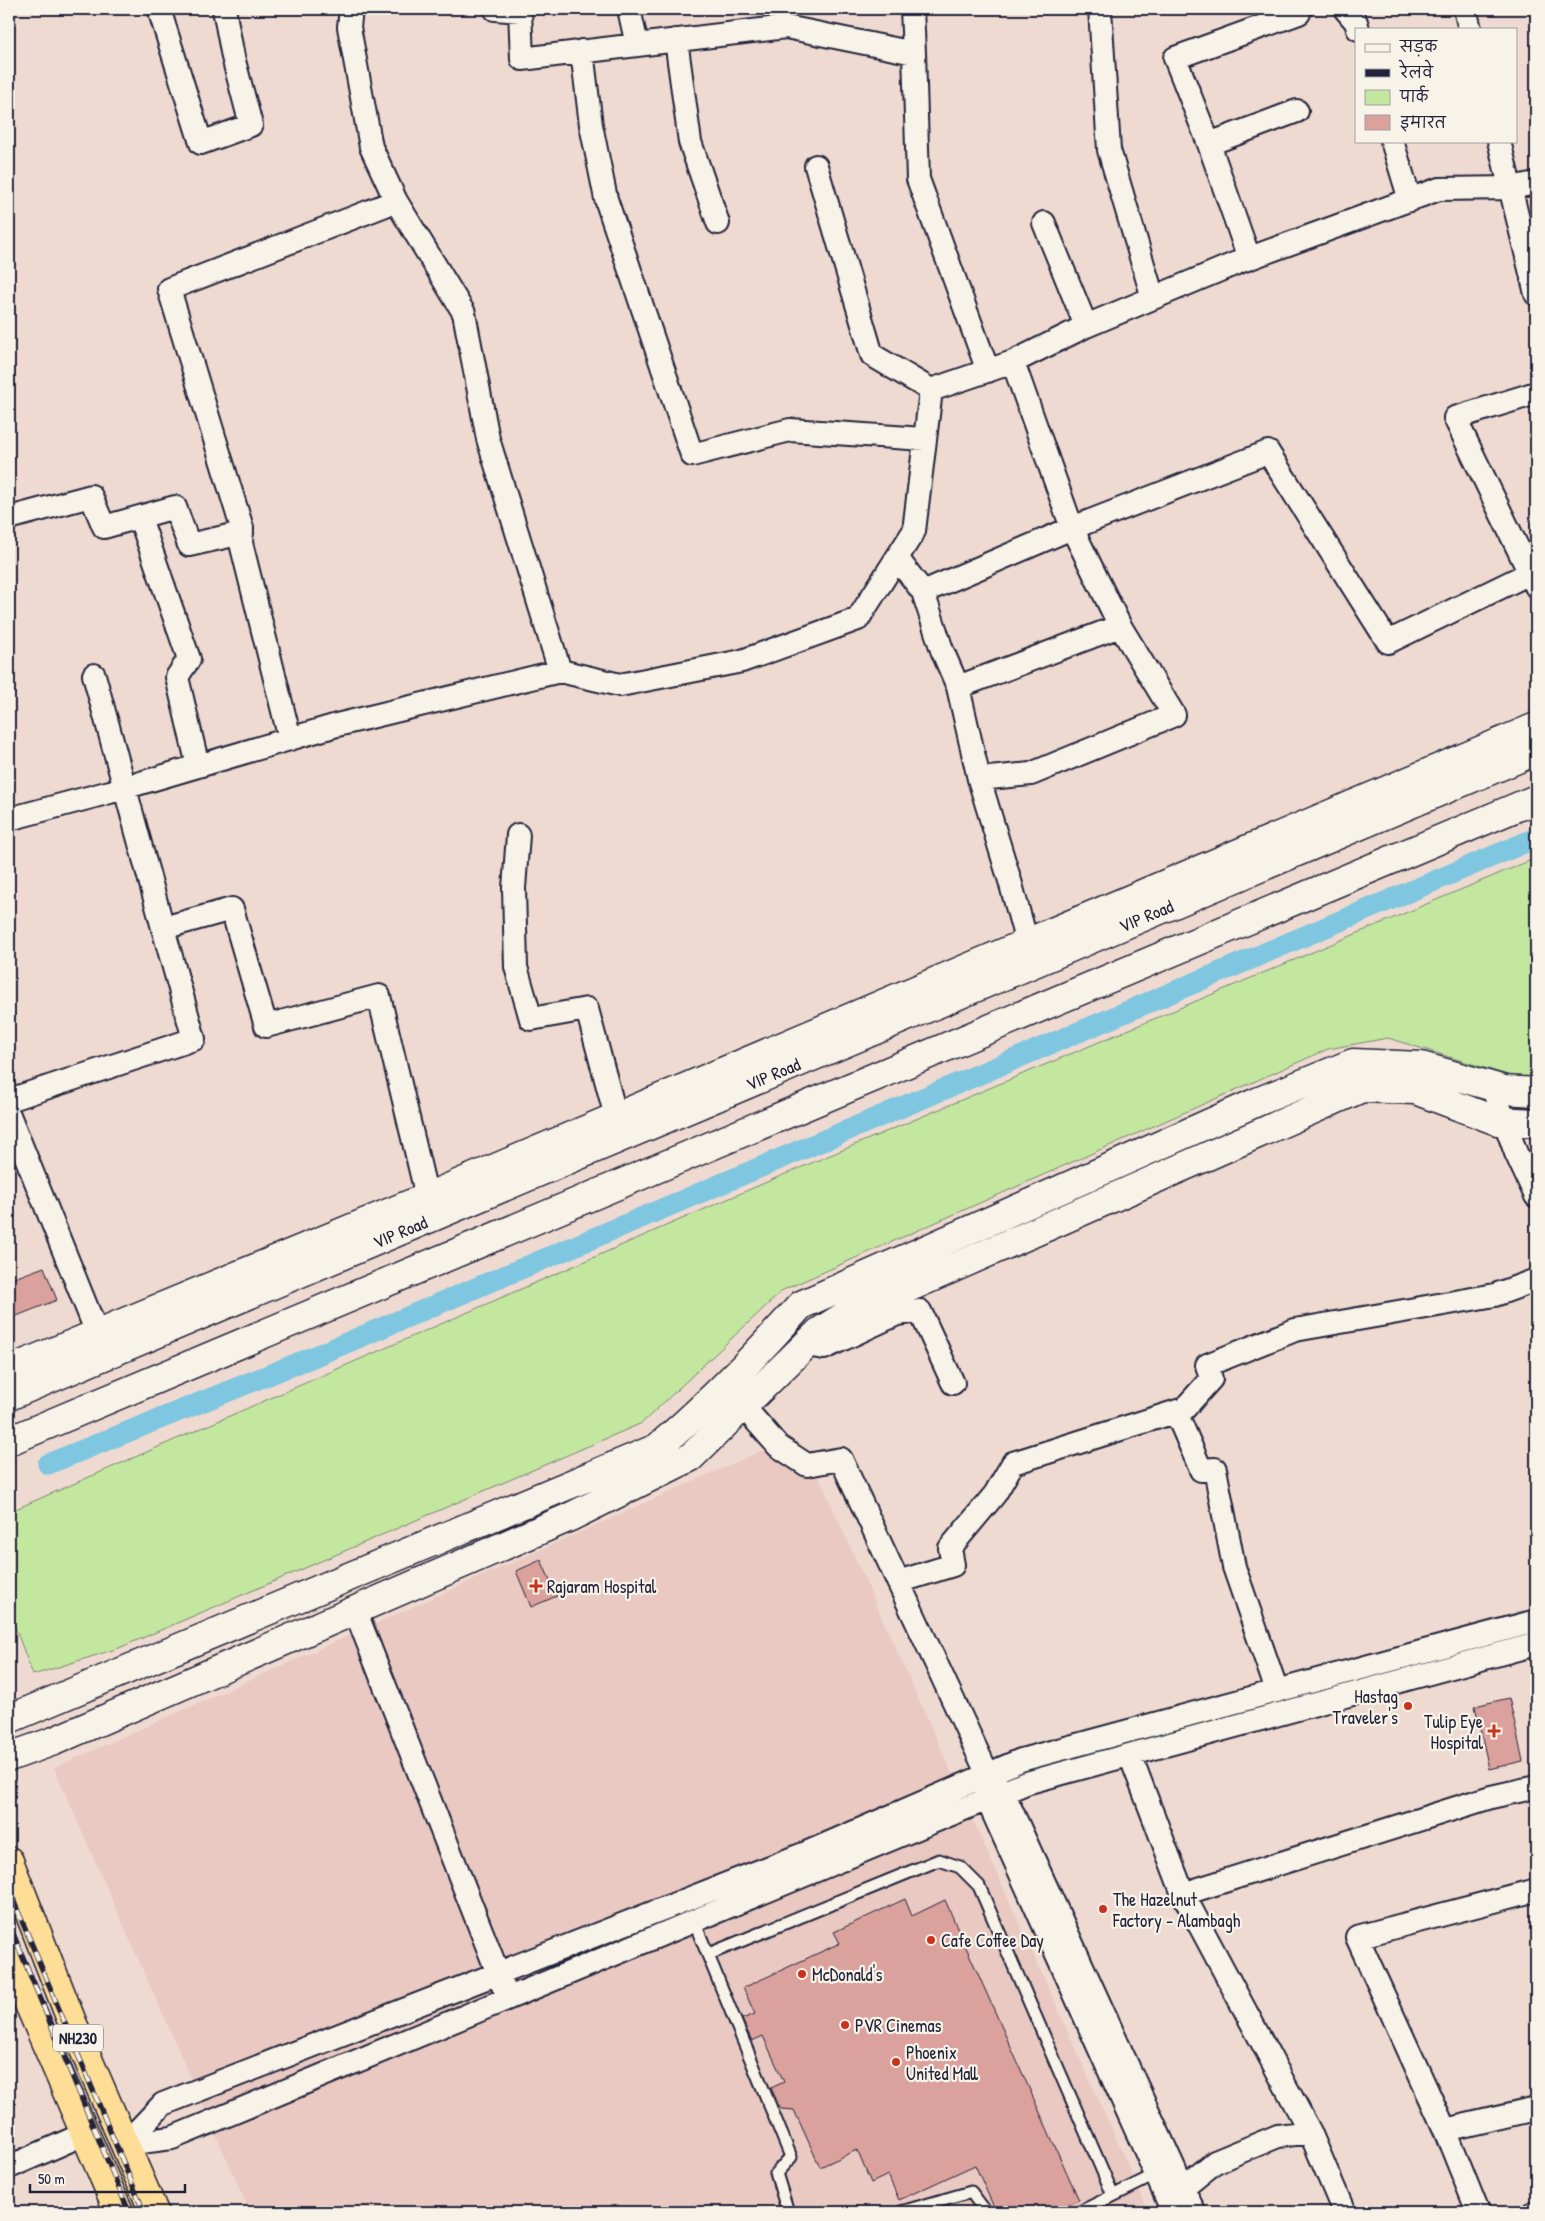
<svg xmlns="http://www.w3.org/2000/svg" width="1545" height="2221" font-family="'Patrick Hand','Playpen Sans Deva',sans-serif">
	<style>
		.built { fill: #e9c9c1 }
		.green { fill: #c4e7a0; stroke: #73846e }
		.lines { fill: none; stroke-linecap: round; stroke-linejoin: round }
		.canal { stroke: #7fc6e0; stroke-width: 21 }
		.building { fill: #dba19c; stroke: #22223b }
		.service-casing { stroke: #22223b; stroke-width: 15 }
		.minor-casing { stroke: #22223b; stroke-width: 26 }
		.tertiary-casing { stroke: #22223b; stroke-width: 31 }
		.secondary-casing { stroke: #22223b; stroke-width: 31 }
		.trunk-casing { stroke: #22223b; stroke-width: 31 }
		.service { stroke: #f7f3e8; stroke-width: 11 }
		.minor { stroke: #f7f3e8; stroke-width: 22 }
		.tertiary { stroke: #f7f3e8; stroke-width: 28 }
		.secondary { stroke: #f7f3e8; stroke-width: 28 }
		.trunk { stroke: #fedd96; stroke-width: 28 }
		.rail-casing { stroke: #22223b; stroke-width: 5.5 }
		.rail { stroke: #f7f3e8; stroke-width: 4; stroke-dasharray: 11; stroke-linecap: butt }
		.poi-dot { fill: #c8321e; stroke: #f7f3e8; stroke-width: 2 }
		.labels { text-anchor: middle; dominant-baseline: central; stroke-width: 4.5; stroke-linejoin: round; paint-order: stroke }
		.shield { fill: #f7f3e8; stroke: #62616f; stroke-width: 1 }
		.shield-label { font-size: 16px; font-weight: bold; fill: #22223b }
		.street-label { font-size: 18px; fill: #22223b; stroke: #f7f3e8 }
		.poi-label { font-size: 18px; fill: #22223b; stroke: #f7f3e8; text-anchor: start }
	</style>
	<rect width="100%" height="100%" fill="#efdad1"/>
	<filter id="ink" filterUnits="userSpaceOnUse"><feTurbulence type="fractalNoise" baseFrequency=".02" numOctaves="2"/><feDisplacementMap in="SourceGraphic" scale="10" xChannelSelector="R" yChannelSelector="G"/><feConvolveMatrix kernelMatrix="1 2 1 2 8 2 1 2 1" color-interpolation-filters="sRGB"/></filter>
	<g filter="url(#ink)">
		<path class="built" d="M761,1451h46l342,761h-899l-196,-444z"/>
		<path class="green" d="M1536,858v220l-12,2 -136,-42 -60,11 -545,241 -141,133 -523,225 -86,27 -24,-64v-99l767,-334z"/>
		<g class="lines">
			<path class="canal" d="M48,1464l265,-107 1223,-519"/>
		</g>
		<path class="building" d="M44,1267l13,33 -48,19v-39z
			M541,1560l16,36 -26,11 -15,-36z
			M1509,1698l14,63 -34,8 -14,-63z
			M905,1899l7,17 33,-16 134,300 -28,12h-55l-21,-47 -76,35 -11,-25 -17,8 -14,-33 -37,17 -26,-57 -13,-1 -10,-21 13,-6 -21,-46 -11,5 -7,-15 -3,-7 13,-5 -12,-26 97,-45 -6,-11z"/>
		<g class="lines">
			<g class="service-casing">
				<path id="service" d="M694,1921l97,236 -15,16 12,39
					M709,1954l230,-94 21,7 19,19 134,309
					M901,2212l70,-20 15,20
					M1080,2212l79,-39"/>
			</g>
			<g class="minor-casing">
				<path id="minor" d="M159,9l42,134 50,-18 -18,-68 -9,-48
					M495,9l25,2 2,48 264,-32 128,26 4,126 70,192
					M629,9l8,36
					M912,9l2,44
					M1100,9l9,141 44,148
					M1345,9l11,13 2,7
					M1465,9l5,20
					M676,40l14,102 28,81
					M582,51l9,74 15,74 86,256 98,-25 134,9
					M1392,141l18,59
					M1499,141l37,153
					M1209,144l88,-33
					M816,166l56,189 59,35
					M1044,223l42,103
					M1249,258l-40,-114 -34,-86 124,-45
					M1013,362l59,166 196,-76 120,190 142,-69
					M9,518l82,-22 13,31 71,-20 14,38 53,-12
					M140,518l49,141 -12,18 21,89
					M897,558l26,34 149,-64 48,98 -162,61 -16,-37 -19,-58
					M1536,586l-81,-168 81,-25
					M560,671l60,14 122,-24 116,-42 56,-88 17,-141 82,-28 73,-36 153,-64 200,-73 72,-1 25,-5
					M94,675l69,253 69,-19 34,117 113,-30 48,201
					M958,687l21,92 31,102 17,62
					M290,739l-49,-196 1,-15 -73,-239 227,-88
					M979,779l52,-5 143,-59 -54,-89
					M9,819l101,-27 227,-67 223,-54 -72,-232 -24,-126 -68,-112 -25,-54 -22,-120 2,-18
					M518,835l-4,53 2,79 15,52 56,-10 29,108
					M1492,1086l24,67 20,43
					M9,1100l185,-61 -31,-111
					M9,1115l88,218
					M806,1345l18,3 73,-34 23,-3 33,72
					M743,1406l35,40 29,19 34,-6 147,316 15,17 191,420
					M1176,1412l25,58 14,-1 19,98 43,124
					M898,1582l55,-17 -3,-17 45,-54 18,-31 171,-54 27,-30 -4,-14 88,-35 200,-35 41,-15
					M355,1610l148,376
					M1130,1755l53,139 127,238 34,80
					M988,1786l-1,13 186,413
					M1183,1894l308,-97 45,-10
					M1445,2130l91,-21
					M125,2144l38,-40 643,-251 215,-93 515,-139
					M125,2144l47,-6 854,-355 510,-139
					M9,2167l75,-33
					M1183,2188l32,-26 63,-26 32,-4
					M1478,2212l-33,-82 -88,-193 179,-47
					M1535,2212h1"/>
			</g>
			<g class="tertiary-casing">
				<path id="tertiary" d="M9,1370l418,-173 1109,-470
					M9,1719l648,-271c52,-44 99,-93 144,-143l456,-203 96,-39 68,3 83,24 32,2
					M9,1757l45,-16 516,-224 121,-60 128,-125 30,-19 61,-26 452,-199 53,2 82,31 39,2"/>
			</g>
			<g class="secondary-casing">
				<path id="secondary" d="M9,1396l1527,-645
					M9,1441l1527,-642"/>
			</g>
			<g class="trunk-casing">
				<path id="trunk" d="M9,1861l63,161 82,190
					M9,1958l110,254"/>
			</g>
			<use href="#service" class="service"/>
			<use href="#minor" class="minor"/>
			<use href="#tertiary" class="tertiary"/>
			<use href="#secondary" class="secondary"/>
			<use href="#trunk" class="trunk"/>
			<g class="rail-casing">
				<path id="rail" d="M9,1890l135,322
					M9,1924l120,288"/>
			</g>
			<use href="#rail" class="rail"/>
		</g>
	</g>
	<g class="poi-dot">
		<path d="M533.5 1578.5h5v5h5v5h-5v5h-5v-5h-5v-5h5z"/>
		<circle cx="1408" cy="1706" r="5"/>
		<path d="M1491.5 1723.5h5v5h5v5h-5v5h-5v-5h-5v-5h5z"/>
		<circle cx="1103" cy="1909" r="5"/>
		<circle cx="931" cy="1940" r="5"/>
		<circle cx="802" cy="1974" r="5"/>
		<circle cx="845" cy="2025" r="5"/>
		<circle cx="896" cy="2062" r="5"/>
	</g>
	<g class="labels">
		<rect class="shield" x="53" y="2024.5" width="50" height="27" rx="4"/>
		<g class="shield-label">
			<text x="78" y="2038">NH230</text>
		</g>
		<g class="street-label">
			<text transform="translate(1146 916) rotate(-23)">VIP Road</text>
			<text transform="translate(773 1074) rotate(-23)">VIP Road</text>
			<text transform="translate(400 1232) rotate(-23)">VIP Road</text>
		</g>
		<g class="poi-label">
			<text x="547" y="1586">Rajaram Hospital</text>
			<text x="1398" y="1696" text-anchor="end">Hastag<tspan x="1398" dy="21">Traveler's</tspan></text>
			<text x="1483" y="1721" text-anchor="end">Tulip Eye<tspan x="1483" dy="21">Hospital</tspan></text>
			<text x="1113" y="1899">The Hazelnut<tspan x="1113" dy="21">Factory - Alambagh</tspan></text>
			<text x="941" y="1940">Cafe Coffee Day</text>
			<text x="812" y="1974">McDonald's</text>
			<text x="855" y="2025">PVR Cinemas</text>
			<text x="906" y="2052">Phoenix<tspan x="906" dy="21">United Mall</tspan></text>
		</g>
	</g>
	<rect width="1545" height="2221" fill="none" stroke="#f7f3e8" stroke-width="30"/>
	<rect x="15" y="15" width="1515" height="2191" fill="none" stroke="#22223b" stroke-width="2" filter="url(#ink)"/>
	<rect x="1355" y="28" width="162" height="115" fill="#f7f3e8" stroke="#a29fa3"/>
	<rect x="1365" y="44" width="25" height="8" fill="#f7f3e8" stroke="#a29fa3"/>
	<text x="1400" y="52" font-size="15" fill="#22223b">सड़क</text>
	<rect x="1365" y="69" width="25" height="8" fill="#22223b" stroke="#a29fa3"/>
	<text x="1400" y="78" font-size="15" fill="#22223b">रेलवे</text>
	<rect x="1365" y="90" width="25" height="15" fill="#c4e7a0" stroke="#a29fa3"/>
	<text x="1400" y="102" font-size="15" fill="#22223b">पार्क</text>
	<rect x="1365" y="115" width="25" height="15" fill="#dba19c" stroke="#a29fa3"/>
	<text x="1400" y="128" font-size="15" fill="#22223b">इमारत</text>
	<path d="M30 2184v8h155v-8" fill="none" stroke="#22223b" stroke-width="2.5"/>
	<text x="38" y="2184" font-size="15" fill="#22223b" stroke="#f7f3e8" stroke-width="4" paint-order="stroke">50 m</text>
</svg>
